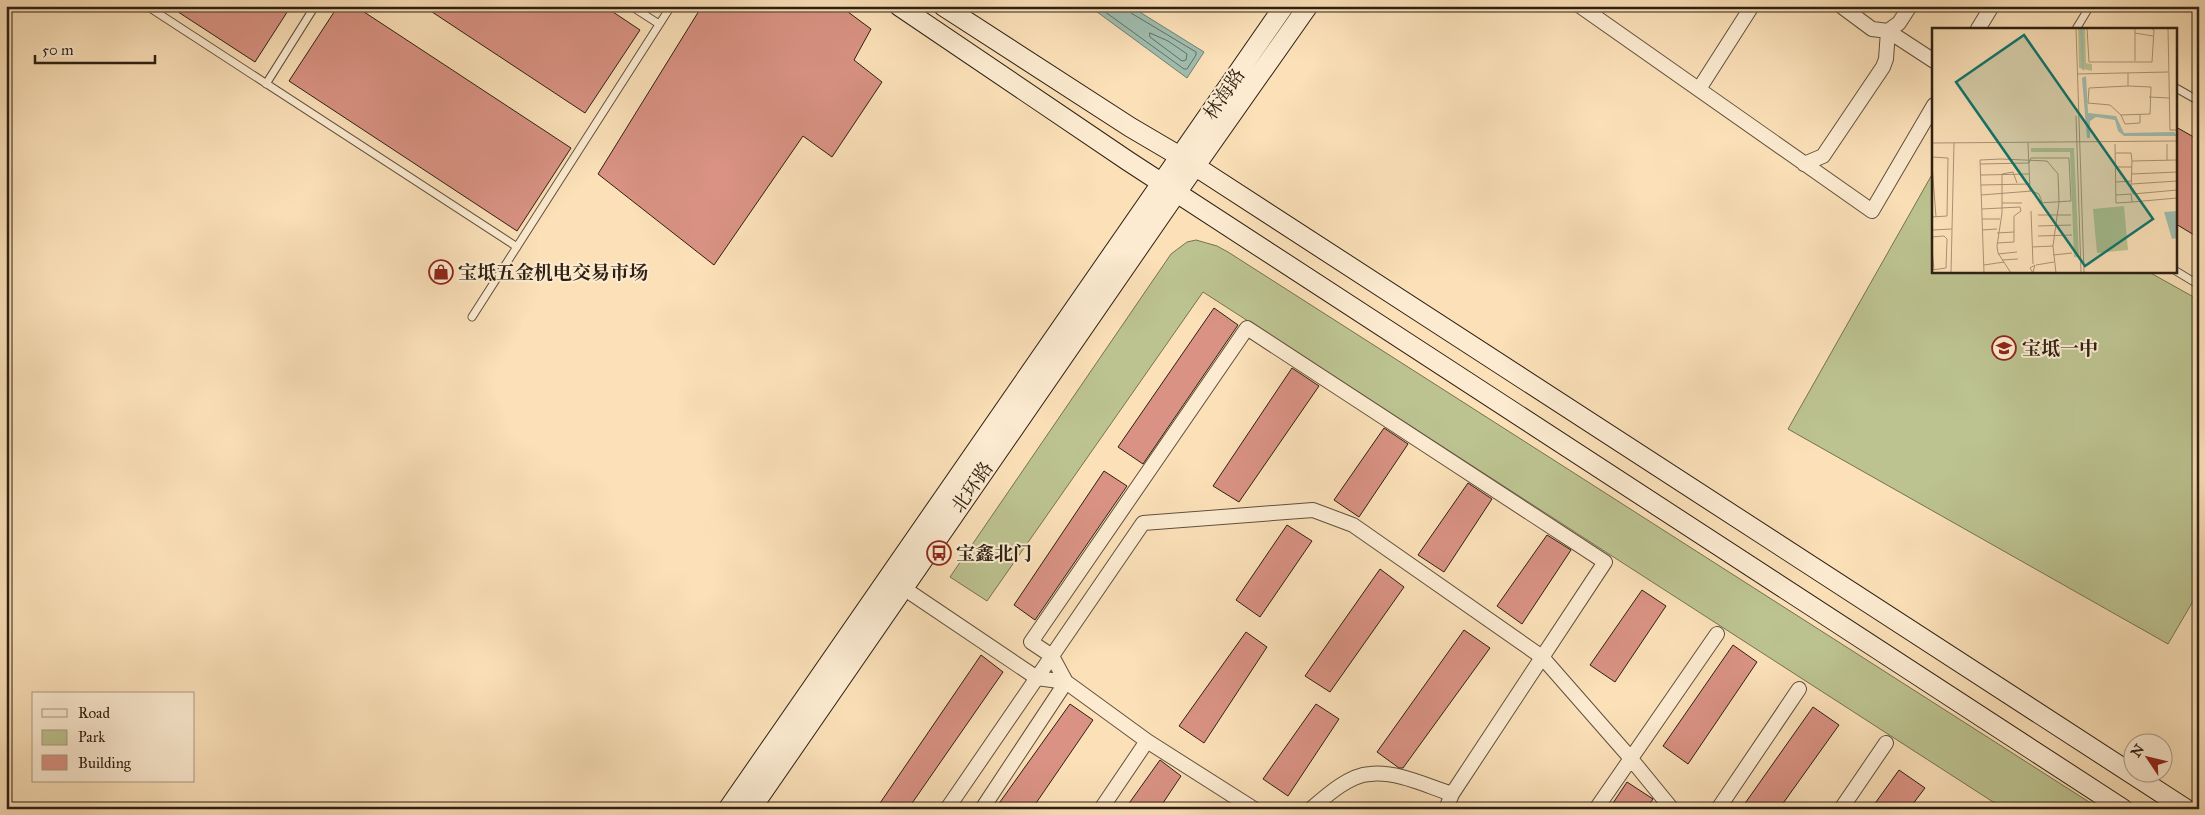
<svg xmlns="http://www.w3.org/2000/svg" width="2205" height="815" font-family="'IM FELL Great Primer','Noto Serif SC',serif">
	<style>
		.green { fill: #bcc390; stroke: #757251 }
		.water { fill: #9fbdaf; stroke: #727e70 }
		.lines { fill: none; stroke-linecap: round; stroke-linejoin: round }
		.shore { stroke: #666e60; stroke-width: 1 }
		.building { fill: #d99283; stroke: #2e2012 }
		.service-casing { stroke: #61503c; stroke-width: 9 }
		.minor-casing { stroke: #61503c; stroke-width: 16 }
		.secondary-casing { stroke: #2e2012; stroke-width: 21 }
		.service { stroke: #fcebd1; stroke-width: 7 }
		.minor { stroke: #fcebd1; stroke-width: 14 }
		.secondary { stroke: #fcebd1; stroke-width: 19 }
		.labels { text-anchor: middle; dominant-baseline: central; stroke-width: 4; stroke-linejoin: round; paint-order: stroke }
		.street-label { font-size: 19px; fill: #2e2012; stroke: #fcebd1 }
		.poi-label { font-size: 19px; font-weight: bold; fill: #2e2012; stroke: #fcebd1; text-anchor: start }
		.inset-road { fill: none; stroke: #a99376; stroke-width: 1 }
		.view { fill: #0f766e; fill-opacity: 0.15; stroke: #0f766e; stroke-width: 2.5 }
		.inset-edge { fill: none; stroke: #2e2012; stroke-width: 2.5 }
	</style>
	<rect width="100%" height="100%" fill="#fbe0b8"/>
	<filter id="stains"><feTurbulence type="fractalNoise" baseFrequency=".004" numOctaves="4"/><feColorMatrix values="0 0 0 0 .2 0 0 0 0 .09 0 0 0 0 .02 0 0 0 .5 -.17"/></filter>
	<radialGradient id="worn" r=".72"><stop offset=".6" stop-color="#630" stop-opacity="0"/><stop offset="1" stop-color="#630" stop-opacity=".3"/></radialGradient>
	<path class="green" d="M1934,171v100h213l52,29v291l-31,53 -380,-215z
		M1196,240l21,6 11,6 872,557h-96l-801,-517 -216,309 -37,-24 221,-323 16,-12z"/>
	<path class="water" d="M1089,6h41l74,46 -17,26z"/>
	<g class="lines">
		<path class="shore" d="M1097,6l87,63h3l9,-14v-3l-65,-39 -2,-7
			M1150,33l18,8 19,13 -1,6 -4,1 -32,-24z"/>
	</g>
	<path class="building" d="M169,6h122l-36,56z
		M338,6h17l216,142 -54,83 -228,-150z
		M423,6h181l36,24 -55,83z
		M702,6h138l31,23 -17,31 28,22 -50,75 -29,-21 -89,129 -116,-91z
		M2176,127l23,13v98l-23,-14z
		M1214,308l24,17 -95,139 -25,-17z
		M1292,368l27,18 -80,116 -26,-16z
		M1384,428l24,16 -49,73 -25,-17z
		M1104,471l23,15 -92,134 -21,-15z
		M1468,483l24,16 -48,73 -26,-17z
		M1287,525l25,16 -52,76 -24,-17z
		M1547,535l24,15 -49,74 -25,-18z
		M1380,569l24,18 -74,105 -25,-16z
		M1642,590l24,16 -51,76 -25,-17z
		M1464,630l26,18 -87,120h-4l-22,-16z
		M1246,632l21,15 -63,96 -25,-17z
		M1733,645l24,17 -69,102 -25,-18z
		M981,655l22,17 -95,137h-32z
		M1070,704l23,16 -61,89h-37z
		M1316,704l23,15 -51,77 -25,-17z
		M1813,707l26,18 -60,84h-38z
		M1160,760l21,16 -22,33h-34z
		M1899,770l26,18 -16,21h-38z
		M1627,782l26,17 -7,10h-37z"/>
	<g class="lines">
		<g class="service-casing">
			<path id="service" d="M147,6l370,241
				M631,6l28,18
				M2076,29l14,-23
				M266,84l49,-78
				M2176,88l23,13
				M2176,271l23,14
				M472,317l199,-311"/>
		</g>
		<g class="minor-casing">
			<path id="minor" d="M1580,6l292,205 62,-106
				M1841,6l31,23 16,2 11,-8 11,-17
				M1978,29l14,-23
				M1699,89l53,-83
				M1804,164l19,-8 60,-89 3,-8 2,-28 46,30
				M896,583l141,95 29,4 81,59 107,68
				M947,809l196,-286 170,-13 40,15 189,132 85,97 45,55
				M982,809l84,-127 -14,-26 -21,-14 216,-314 358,234 -153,232 -6,15
				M1101,809l46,-68
				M1311,809c15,-13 38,-34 59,-35 27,-3 57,12 82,20
				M1596,809l121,-175
				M1718,809l81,-120
				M1841,809l45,-66"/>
		</g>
		<g class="secondary-casing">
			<path id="secondary" d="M899,6l229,155 995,648
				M943,6l187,121 51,30 1005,652
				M728,809l556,-803
				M751,809l426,-617 131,-186"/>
		</g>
		<use href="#service" class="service"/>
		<use href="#minor" class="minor"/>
		<use href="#secondary" class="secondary"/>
	</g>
	<defs>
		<g id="shop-ring" transform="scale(1.25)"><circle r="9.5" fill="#fcebd1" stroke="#8f2418" stroke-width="1.5"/><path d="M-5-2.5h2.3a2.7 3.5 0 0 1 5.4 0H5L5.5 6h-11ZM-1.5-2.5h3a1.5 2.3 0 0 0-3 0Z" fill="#8f2418"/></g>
		<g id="school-ring" transform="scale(1.25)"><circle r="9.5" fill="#fcebd1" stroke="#8f2418" stroke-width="1.5"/><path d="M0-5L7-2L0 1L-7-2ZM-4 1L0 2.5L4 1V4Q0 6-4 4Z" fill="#8f2418"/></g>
		<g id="bus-ring" transform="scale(1.25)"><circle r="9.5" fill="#fcebd1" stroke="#8f2418" stroke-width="1.5"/><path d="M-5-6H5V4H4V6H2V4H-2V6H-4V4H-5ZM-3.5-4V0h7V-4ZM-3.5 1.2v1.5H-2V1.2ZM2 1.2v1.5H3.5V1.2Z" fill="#8f2418"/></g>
	</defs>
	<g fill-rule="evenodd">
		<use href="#shop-ring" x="441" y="272"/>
		<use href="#school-ring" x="2004" y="348"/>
		<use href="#bus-ring" x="939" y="553"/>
	</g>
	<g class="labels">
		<g class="street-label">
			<text transform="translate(1224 94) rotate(-56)">林海路</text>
			<text transform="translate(972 487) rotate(-55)">北环路</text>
		</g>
		<g class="poi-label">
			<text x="458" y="272">宝坻五金机电交易市场</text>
			<text x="2022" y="348">宝坻一中</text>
			<text x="956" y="553">宝鑫北门</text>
		</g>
	</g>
	<g transform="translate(1932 28)">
		<rect width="245" height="245" fill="#fbe0b8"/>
		<path d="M146,0h7l1,35 6,1v7l-13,-3zM99,120h43l5,109h-5l-4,-105h-39zM192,178l4,44 -31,3 -4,-44z" fill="#bcc390"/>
		<path d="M148,0h3l1,43 -2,-2zM154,48l2,37 28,3 8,17 50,-1 3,4h-53l-6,-5 -3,-11 -19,-3 -6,4v17h-3l-5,-60zM245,183v27l-5,1 -8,-27z" fill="#9fbdaf"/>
		<path class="inset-road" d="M144,0l8,245M155,0l2,34h63l2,-32 -3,-2M203,0v5l18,3M236,0l2,102h7M203,5v28M196,45v13l23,1 -1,27 -29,1 -11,-10 -22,-2 1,-15 39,-2M145,46l91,-2M217,69l20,1M189,87l4,9 15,-1v-8M144,88l5,157M0,115l245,-2M96,115l2,48M183,116l1,59 16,-1M235,116v16M184,125h15l1,8M0,129l16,1 -1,58 -15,1M245,132l-45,1 -1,29 2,4 44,-4M48,136l49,-1 2,-5h38l2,43 -32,2M0,137l4,52M184,139h16M200,146l45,-2M49,147l48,-1M184,154l16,-1M200,156l45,-3M49,157l49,-1M49,167l51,-4 7,3 3,8M184,167l15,-1 1,8 45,-4M70,175h20M50,181l38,-2 1,4 -7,5v26l-17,1M99,183l2,53M106,187h33M50,191h18M106,198l33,-1M0,202l20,-1M50,202l15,-1M65,205l17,-1M106,208l34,-1M0,209l12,-1 3,3 -1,29 -14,2M100,219l21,-1M0,220l2,22M66,226l19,-2M121,227l19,-2M70,232l16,-1M52,237l20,-3M104,237l18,-3M101,244l2,-7 -5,3 3,5M19,245l3,-130M52,245l-4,-113 21,-1 46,2 11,13 1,28 -6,44 3,27M79,245l-13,-20 -1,-7 5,-33v-39l11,-2 4,11"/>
		<path class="view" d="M92,7l129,184 -68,47 -129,-184z"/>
		<rect width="245" height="245" class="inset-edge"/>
	</g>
	<rect width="2205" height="815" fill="none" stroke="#fbe0b8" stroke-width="25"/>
	<rect x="8" y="8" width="2190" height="800" fill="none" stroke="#2e2012" stroke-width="2.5"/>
	<rect x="12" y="12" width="2180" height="790" fill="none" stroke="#2e2012"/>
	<rect x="32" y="692" width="162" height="90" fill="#fcebd1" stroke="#aa9a85"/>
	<rect x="42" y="709" width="25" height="8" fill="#fcebd1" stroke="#aa9a85"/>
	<text x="78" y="718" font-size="15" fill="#2e2012">Road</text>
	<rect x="42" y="730" width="25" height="15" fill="#bcc390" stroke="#aa9a85"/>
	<text x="78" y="742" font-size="15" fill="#2e2012">Park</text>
	<rect x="42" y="755" width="25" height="15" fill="#d99283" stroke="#aa9a85"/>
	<text x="78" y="768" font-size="15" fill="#2e2012">Building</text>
	<g transform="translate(2148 758) rotate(305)"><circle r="24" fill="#fcebd1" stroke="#aa9a85"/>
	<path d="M0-4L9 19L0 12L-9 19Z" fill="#8f2418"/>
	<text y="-8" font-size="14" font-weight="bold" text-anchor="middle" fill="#2e2012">N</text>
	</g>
	<path d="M35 55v8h120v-8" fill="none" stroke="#2e2012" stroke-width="2.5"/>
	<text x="42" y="55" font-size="15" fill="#2e2012" stroke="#fcebd1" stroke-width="4" paint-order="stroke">50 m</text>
	<rect width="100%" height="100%" filter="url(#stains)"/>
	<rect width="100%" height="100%" fill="url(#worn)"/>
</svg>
